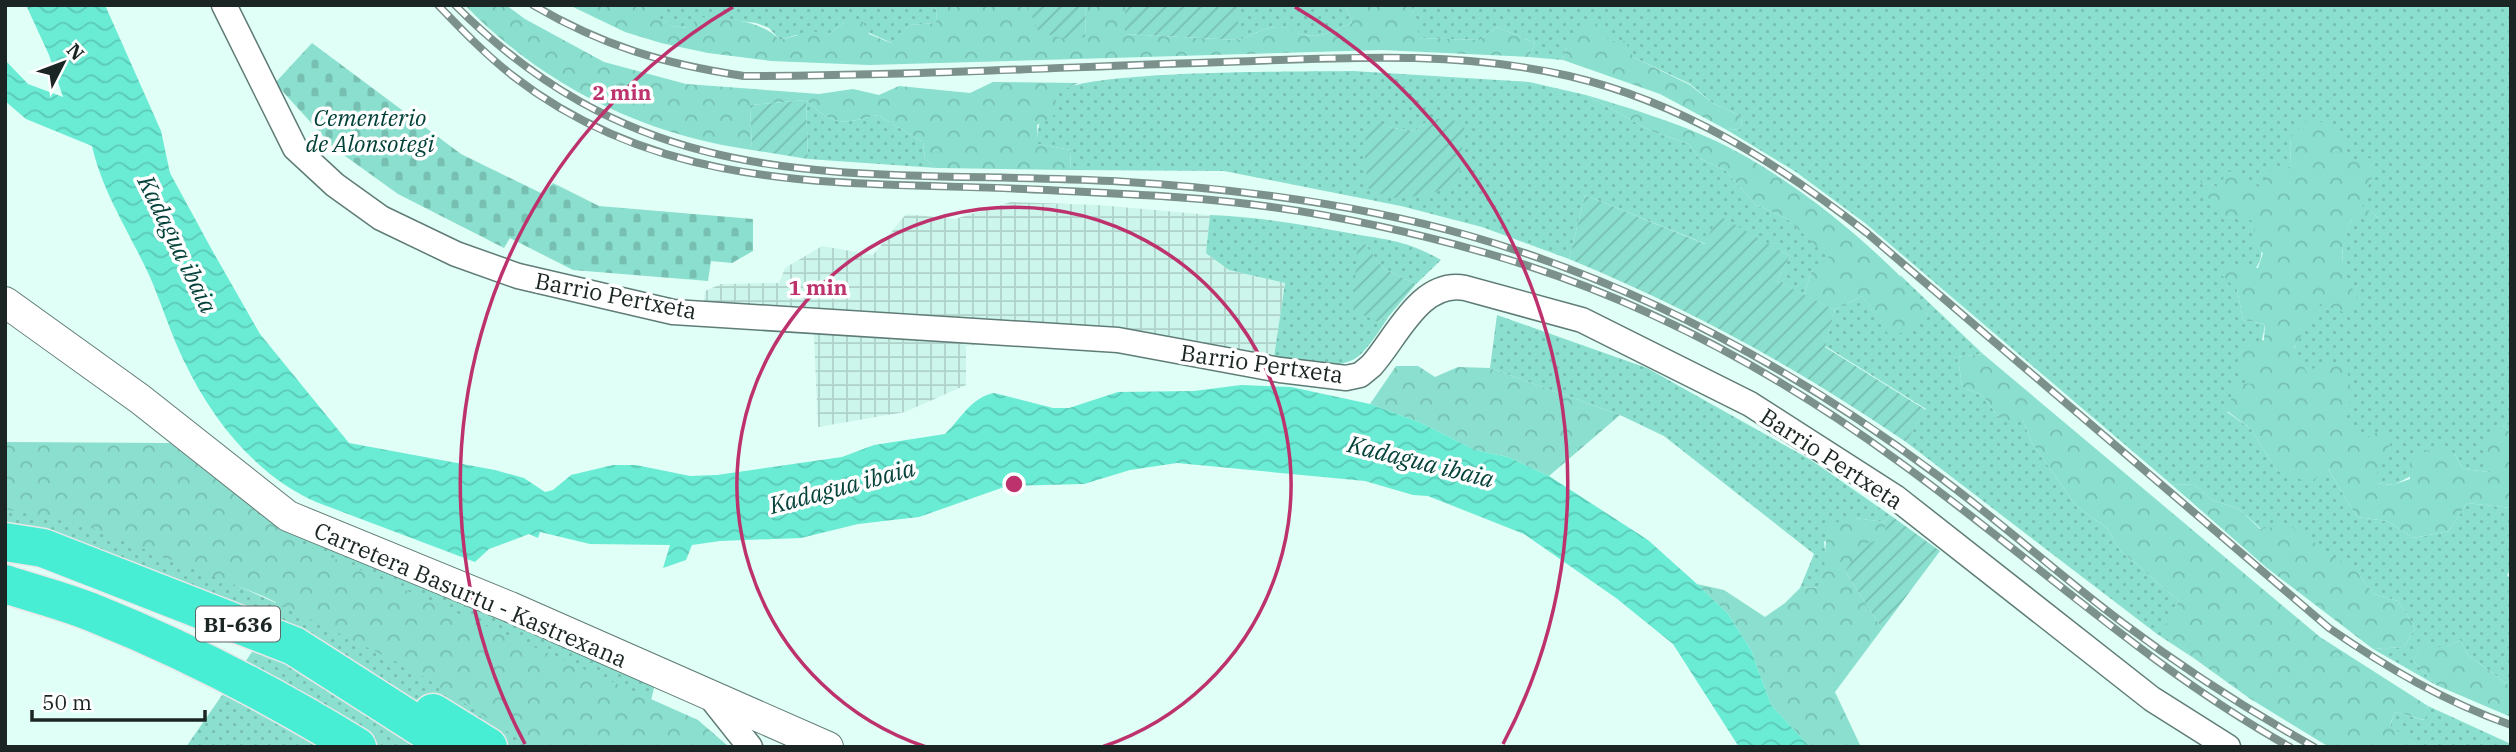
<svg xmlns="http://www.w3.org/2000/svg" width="2516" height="752" font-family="'IBM Plex Serif',serif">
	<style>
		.industrial { fill: url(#industrial-grid) }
		.grass { fill: url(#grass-dots); fill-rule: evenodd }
		.forest { fill: url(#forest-crowns) }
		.cemetery { fill: url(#cemetery-stones) }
		.garden { fill: url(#garden-furrows) }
		.water { fill: url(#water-waves) }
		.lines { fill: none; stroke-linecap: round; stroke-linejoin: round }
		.minor-casing { stroke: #607c76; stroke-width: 27 }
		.tertiary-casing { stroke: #607c76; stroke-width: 32 }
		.motorway-casing { stroke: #e8e9e9; stroke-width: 41 }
		.minor { stroke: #fff; stroke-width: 24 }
		.tertiary { stroke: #fff; stroke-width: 30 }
		.motorway { stroke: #48eed3; stroke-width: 38 }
		.rail-casing { stroke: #7c918c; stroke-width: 8 }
		.rail { stroke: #fff; stroke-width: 5; stroke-dasharray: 16; stroke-linecap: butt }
		.ring { fill: none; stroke: #bd326c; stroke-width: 3.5 }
		.labels { text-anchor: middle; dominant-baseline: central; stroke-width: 7; stroke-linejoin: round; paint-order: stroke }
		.shield { fill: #fff; stroke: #5f6766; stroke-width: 2 }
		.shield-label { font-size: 21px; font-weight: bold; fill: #1b2624 }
		.park-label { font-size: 23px; font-style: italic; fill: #024138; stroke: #fff }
		.street-label { font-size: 23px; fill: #1b2624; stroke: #fff }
		.water-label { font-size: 24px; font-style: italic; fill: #06433b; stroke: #fff }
		.centre { fill: #bd326c; stroke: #fff; stroke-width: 3.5 }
		.ring-label { font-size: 21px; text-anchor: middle; font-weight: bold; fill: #bd326c; stroke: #fff; stroke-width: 7; stroke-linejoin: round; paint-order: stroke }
	</style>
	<defs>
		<pattern id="industrial-grid" width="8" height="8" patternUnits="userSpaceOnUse" patternTransform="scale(1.75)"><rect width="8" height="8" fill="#ccf5eb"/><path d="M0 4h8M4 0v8" fill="none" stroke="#afd2c9"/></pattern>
		<pattern id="grass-dots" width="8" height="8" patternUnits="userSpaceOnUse" patternTransform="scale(1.75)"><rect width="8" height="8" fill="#8adfce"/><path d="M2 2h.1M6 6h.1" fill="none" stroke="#76bfb1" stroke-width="1.8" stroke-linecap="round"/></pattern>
		<pattern id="forest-crowns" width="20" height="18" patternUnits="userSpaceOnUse" patternTransform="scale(1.75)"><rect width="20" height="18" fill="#8adfce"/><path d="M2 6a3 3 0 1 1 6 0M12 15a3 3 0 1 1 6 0" fill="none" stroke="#76bfb1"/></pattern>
		<pattern id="cemetery-stones" width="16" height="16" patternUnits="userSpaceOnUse" patternTransform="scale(1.75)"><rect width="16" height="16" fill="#8adfce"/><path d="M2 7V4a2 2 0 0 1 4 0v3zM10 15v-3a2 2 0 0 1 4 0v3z" fill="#76bfb1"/></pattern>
		<pattern id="garden-furrows" width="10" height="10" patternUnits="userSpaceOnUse" patternTransform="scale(1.75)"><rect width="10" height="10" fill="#8adfce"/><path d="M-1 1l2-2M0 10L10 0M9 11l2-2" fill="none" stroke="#76bfb1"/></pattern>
		<pattern id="water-waves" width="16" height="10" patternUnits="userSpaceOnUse" patternTransform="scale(1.75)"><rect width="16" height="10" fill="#6aebd4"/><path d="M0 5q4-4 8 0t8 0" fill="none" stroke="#5bc9b6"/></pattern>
	</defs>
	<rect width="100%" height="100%" fill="#e0fff7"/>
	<path class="industrial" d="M1011,202l88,3 111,10 -4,38 23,17 56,13 -11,74 -272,-15 -36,4v39l-61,27 -87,15 -5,-113 -110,-7 2,-16 16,-7 58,-1 6,-15 37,-22 51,9 33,-41 49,5z"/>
	<path class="grass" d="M659,5h273l5,5 -1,13 -26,2 -18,18 -48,-21 -16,14 -32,-1 -16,5 -11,-12 -13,-5 -41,-5 -26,10 -16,-2 -18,-10z
		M1238,5h108l6,18c-18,7 -31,17 -52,11 -7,-1 -13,-7 -20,-7 -15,-1 -28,9 -42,13z
		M1415,5h1096v429l-8,-9 -13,47 -27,-3 -9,-16 -60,32 -19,-2c7,-44 -12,-36 -34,-61 -16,-18 -30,-42 -43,-63l-4,-10 10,-22 39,-57 -1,-30 10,-21 27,-1 -20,-14 13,-26 -25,-17 -56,-24 -1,31 -31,20 -12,-7 -30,6 -16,-6 25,36 29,3c10,40 11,39 -18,69l6,31 22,4 -11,60 -27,28 24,17 26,42 51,-2 29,48 30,4 26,17 36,-7 18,-28 44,5v61l-4,6 4,5v107l-42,-31 -9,-16 -13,7h-26l-8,14 23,24 -63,-36 31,-2 11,-19 -17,-27 -24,-7 -16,-21 -97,-44 -22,-20 -27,-9 -17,-15 -24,-1 -306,-261 -69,-51 -69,-42 15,-1 -1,-13 -27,-12 -24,-20 -57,-27 -67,-11 -3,14 -34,-3 6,-14 -38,-16 -17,13 -64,-2 -4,-25z
		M1353,71l176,11 57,13 65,36 38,13 10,14 26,12 31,35 30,13 44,40 -19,14 -7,23 -27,-14 13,-25 -72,-40 -12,28 -121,-49 -16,64 -87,-32 -81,-21 -177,-35 -154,-1 1,-20 -34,-6c0,-17 5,-37 17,-50 25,-25 252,-22 299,-23zM1432,118l-64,70 3,-68 21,8 23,3z
		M806,100c28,27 36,24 72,15l45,27 2,17 12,9 -129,-9z
		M1210,215c47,2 92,9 139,18 38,7 57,7 92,27l-25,24 -32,-15 -26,-33 20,86 11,-6c-8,12 -16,25 -26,36 -21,23 -62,9 -89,5l11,-74 -56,-13 -23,-17z
		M1900,275l83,79 -25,3 4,30 20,8 19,25h22l8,21 45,65 31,22 13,22 59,51 -15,29 31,29 -38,-25 -251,-192 20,-33 -101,-63 10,-36 27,-14 26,37 40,-18 -13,-13z
		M1497,315l150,53 164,92 79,55 -6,7 -29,-4 -31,24 3,26 -7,19 -20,1 14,-34 -150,-118 -44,-21 -130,-47z
		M5,501l80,17 191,85 9,-44 -8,-45 378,170 -13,53v10h-456l73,-105 -206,-75 -48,-9z
		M2428,706l83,38v3h-92l-29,-21 5,-14 29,8z"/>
	<path class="forest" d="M465,5h41l19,14 79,43 82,22 133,10 34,-5 26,6 20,-9 71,7 23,-11 85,1 -23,11 3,19 -21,12 1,19 33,6 -1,20 -133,-2 -12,-9 -2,-17 -45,-27c-36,9 -44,12 -72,-15l-56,5 2,45c-109,-15 -210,-65 -287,-145z
		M569,5h90l-3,11 17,10 16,2 9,-11c29,2 62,2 82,23l33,-9 15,5 16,-14 18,-2 7,14 22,9 19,-18 26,-2 1,-13 -5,-5h96l57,32 1,-32h39v29l113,6c14,-4 27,-14 42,-13 7,0 13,5 20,7 21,6 34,-4 52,-11l-6,-18h69l-3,8 8,9 -3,16 63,2 17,-13 38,16 -6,14 -147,-7 -513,15 -98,-4 -63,-8 -47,-10 -36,-11z
		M1585,20l16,5 8,16h16l8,16 57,28 24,19 27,12 1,13 -15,1 -67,-36 -97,-34 3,-14z
		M1586,95c53,16 110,33 159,61 54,31 107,73 152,117 13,12 18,29 31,42l-16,17 -24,2 -26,-38 -27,14 -31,-15 7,-23 18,-14 -43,-40 -30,-13 -31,-35 -26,-12 -10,-14 -38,-13z
		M2310,117l33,15 4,29 24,-3 1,20 -12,26 20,15h-28c-16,33 -11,47 5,79l-11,15 -26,-9 -26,44 13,25 17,-12 21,2c7,24 8,39 -2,61l23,15 17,-11 9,13 -13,22 -3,20 17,2 17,-6v-22l29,-10 15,6 9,16 27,3 -6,-27 19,-20 8,9v74l-44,-5 -18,28 -36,7 -26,-17 -30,-4 -29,-48 -18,14 -33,-12 -26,-42 -24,-18 10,-28 17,1 -13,-17 -1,-19 24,-8 1,-16 -22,-4 -6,-31 -16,-14 9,-12 28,5 5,-15 -11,-8 3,-24 -29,-4 -16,-16 -10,-21 17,7 12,-16 30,16 13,-18 18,-2 1,-30z
		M1983,354l337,283 108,69 -3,14 -30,-8 -5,13 29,22h-90l-80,-49 -54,-39 -32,-29 16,-29 -59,-51 -13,-22 -31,-22 -45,-65 -8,-21h-22l-19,-25 -20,-8 -4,-30z
		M1396,366h22l17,11 23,-10 32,1 130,47 -71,61 -41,-19 -33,-7 -56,-28 -49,-18z
		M5,442l165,1 123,97 405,180 31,27h-198l-116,-76 -152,-75 -180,-71 -78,-16z
		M2171,484l24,1 17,15 27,9 21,20 29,-4 69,48 16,21 24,7 17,27 -11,19 -31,2 -106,-81z
		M1855,518l29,4 5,16 -44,33 37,58 -47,63 26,55h-51l-39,-42 -20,-55 -23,-36 -31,-30 27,6 41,27 20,-14 15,-15 20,-1c8,-22 2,-41 10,-63z
		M2460,640l9,16 42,31v30l-75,-32 -23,-24 8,-15 26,1z"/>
	<path class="cemetery" d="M312,43l149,111 82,40 10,-11 46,23 154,13v32l-21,12 -21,-2 -3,20 -135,-11 -63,-32 -6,10 -106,-54 -64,-46 -59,-65z"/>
	<path class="garden" d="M1086,5l-1,32 -19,2 -27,-7 -12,-26z
		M1125,5h113v35l-113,-6z
		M806,100l2,59 -56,-9 -2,-45z
		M1432,118l33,4 -7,64 -40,10 -29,2 -21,-10 -4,-42 7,-27 21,9 23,3z
		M1585,195l120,49 13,-29 72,41 -13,25 58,29 -10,37 101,63 -20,32c-110,-75 -214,-132 -337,-183z
		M1358,235l26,34 32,15 -27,32 -11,6 -25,-12z
		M1890,515l50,36 -58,78 -37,-58 19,-27 24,-6 -4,-16z"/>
	<path class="water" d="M26,5h79l56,126 9,42 42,77 48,84 89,109 146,27 29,8 21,14 8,-2 18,-15 42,-10h23l54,11 27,-1 125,-18 32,-12 71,-11c16,-15 25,-36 49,-41l59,15h16l49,-16 76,-1 47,-6 50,2 79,17 49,18 56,28 33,7 41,19 99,64 49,44 31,30 23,36 20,55 39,42h-71l-66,-103 -57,-46 -92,-64 -96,-38 -15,-1 -48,-14 -188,-18 -47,7 -46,14 -77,2 -88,31 -61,7 -57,14 -81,3 -28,4 -6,15 -23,8 7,-23 -80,-1 -50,-12 -2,6 -9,-4 -40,15 -14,13 -159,-60c-60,-27 -104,-82 -132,-141 -13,-27 -22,-56 -34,-84 -20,-44 -47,-83 -58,-131l-66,-27 -21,-18v-41l23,24 35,13 -14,-42z"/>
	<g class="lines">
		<g class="minor-casing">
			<path id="minor" d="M224,5l71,143 40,37 46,33 75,36 62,22 155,36 445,28 162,30 66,8 14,-3 11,-9c25,-27 49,-87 94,-78l117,32 168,84 145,93 257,202 76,48
				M708,694l42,53"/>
		</g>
		<g class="tertiary-casing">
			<path id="tertiary" d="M5,302l135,97 148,117 222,91 318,140"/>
		</g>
		<g class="motorway-casing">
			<path id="motorway" d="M5,542l38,6 251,98 158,101
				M5,584c30,10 62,18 91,30 90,36 178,82 261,133
				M433,713l55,34"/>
		</g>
		<use href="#minor" class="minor"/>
		<use href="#tertiary" class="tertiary"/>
		<use href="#motorway" class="motorway"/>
		<g class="rail-casing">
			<path id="rail" d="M438,5c24,25 48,50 75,71 160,124 346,104 534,114 72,4 145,6 217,16 75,10 148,26 222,47 148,42 288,117 412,208 132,95 249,206 392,286
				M455,5c199,200 401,163 657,176 120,7 242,22 358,55 171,49 325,133 467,239 64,47 123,101 186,148 61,46 125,87 191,124
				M533,5c70,41 131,59 211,71 160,0 320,-9 480,-14 115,-4 232,-12 345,14 112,26 209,87 298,157l462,395c57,39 116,74 182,97"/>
		</g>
		<use href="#rail" class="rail"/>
	</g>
	<g class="ring">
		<path d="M926 747A277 277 0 1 1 1102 747"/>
		<path d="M525 744A554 554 0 0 1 733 7M1295 7A554 554 0 0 1 1503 744"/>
	</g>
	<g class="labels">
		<rect class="shield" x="196" y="606.5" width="84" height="35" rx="5"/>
		<g class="shield-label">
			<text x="238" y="624">BI-636</text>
		</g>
		<g class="park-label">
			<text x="370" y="117">Cementerio<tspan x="370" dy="26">de Alonsotegi</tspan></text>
		</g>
		<g class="street-label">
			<text transform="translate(616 295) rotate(11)">Barrio Pertxeta</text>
			<text transform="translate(1262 363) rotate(8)">Barrio Pertxeta</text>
			<text transform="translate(1832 458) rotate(33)">Barrio Pertxeta</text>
			<text transform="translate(471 594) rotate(23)">Carretera Basurtu - Kastrexana</text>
		</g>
		<g class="water-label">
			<text transform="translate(178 244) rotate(64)">Kadagua ibaia</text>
			<text transform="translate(1421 461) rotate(14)">Kadagua ibaia</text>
			<text transform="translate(842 486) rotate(-15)">Kadagua ibaia</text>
		</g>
	</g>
	<circle cx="1014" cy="484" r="10" class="centre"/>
	<g class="ring-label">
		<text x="622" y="100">2 min</text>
		<text x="818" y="295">1 min</text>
	</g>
	<rect width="2516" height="752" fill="none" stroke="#1b2624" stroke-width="14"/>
	<g transform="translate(63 63) rotate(48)" stroke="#ffffff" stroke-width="5" paint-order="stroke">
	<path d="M0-5L12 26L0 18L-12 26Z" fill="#1b2624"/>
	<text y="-10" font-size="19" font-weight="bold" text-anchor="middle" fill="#1b2624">N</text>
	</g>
	<path d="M32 710v10h173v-10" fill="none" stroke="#1b2624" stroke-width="3.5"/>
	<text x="42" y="710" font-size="21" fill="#1b2624" stroke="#ffffff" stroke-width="5" paint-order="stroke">50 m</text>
</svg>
